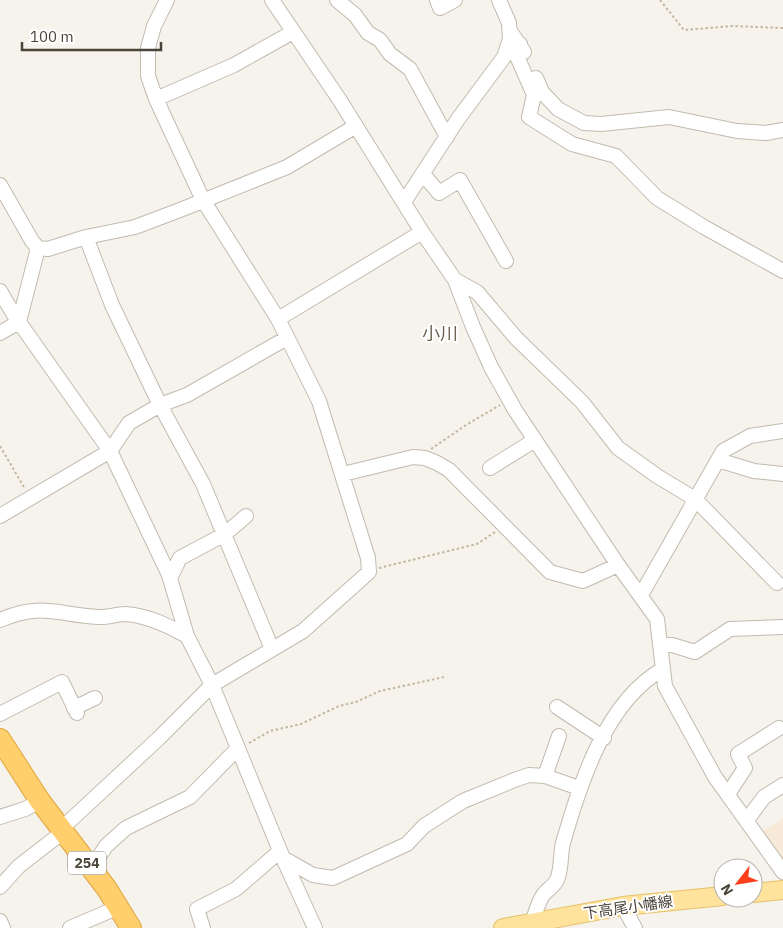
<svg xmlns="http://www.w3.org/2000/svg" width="783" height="928" font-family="'IBM Plex Sans','Noto Sans JP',sans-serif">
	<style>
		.commercial { fill: #f7ead8 }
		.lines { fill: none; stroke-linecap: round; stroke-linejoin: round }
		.minor-casing { stroke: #c2bbae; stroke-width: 16 }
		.major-casing { stroke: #e6c16a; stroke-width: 20 }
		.highway-casing { stroke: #e0a43c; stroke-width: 22 }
		.path { stroke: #c4b79f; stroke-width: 2; stroke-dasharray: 2.5 2.5; stroke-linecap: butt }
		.minor { stroke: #fff; stroke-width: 14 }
		.major { stroke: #ffe39c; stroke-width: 18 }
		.highway { stroke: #ffcf6e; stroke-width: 20 }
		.labels { text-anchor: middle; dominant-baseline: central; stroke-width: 4; stroke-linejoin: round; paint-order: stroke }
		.shield { fill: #fff; stroke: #817c74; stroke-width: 1 }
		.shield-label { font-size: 14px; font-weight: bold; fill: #4b4439 }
		.street-label { font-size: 15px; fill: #4b4439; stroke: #fff }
		.quarter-label { font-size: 18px; fill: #6e6250; stroke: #fff }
	</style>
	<rect width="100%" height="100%" fill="#f6f3ec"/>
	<path class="commercial" d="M783,818v45l-23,-30z"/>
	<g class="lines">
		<g class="minor-casing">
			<path id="minor" d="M272,0l67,99 83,133 33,48 18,47 18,40 24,43 103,155 39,54 8,67 50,91 68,95
				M337,0l18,15 13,18 12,7 10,14 20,15 37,68
				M437,0l3,8 15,-8
				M510,31l14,21
				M520,44l-4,10 18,41 -5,22 43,27 44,12 41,42 47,29 79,44
				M536,78l6,14 16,17 26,14 17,1 68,-7 68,14 29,2 17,-3
				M156,99l78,-34 59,-33
				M423,174l16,19 21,-13 46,81
				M0,185l32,56 6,7 10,1 38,-12 49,-10 45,-17 107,-43 69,-41
				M404,202l54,-83 46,-62 6,-18 -1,-16 -10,-23
				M86,237l26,68 48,100 43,79 69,165
				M455,280l22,12 39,46 66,64 36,46 39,28 38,23 82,84
				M0,291l14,24 96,136 59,124 18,61 25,49 71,173 32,70
				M278,319l144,-87
				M0,333l19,-11 19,-74
				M718,460l36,11 29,3
				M490,468l45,-28
				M343,474l70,-17 12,1 12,5 12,7 101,102 33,9 35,-16
				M0,516l110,-65 19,-28 31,-18 27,-10 100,-57
				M170,578l10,-20 45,-24 21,-18
				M641,595l82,-144 27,-15 33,-5
				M0,620c42,-18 58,-5 98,-3 9,1 18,-3 27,-3 22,1 44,12 62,22
				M660,645h12l23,7 35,-23 53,-2
				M557,707l47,31
				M74,708l21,-10
				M0,714l62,-32 15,31
				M545,776l14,-40
				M728,794l17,-26 -7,-14 41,-26
				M0,817l25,-8 15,-8
				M747,820l17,-23 19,-12
				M61,829l97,-90 54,-54 91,-54 66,-59 -1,-14 -49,-157 -41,-82 -75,-119 -47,-101 -8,-23v-28l6,-22 13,-26
				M283,858l30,17 20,3 74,-34 17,-18 39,-25 54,-22 12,-4 16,1 34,12
				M91,869l15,-23 20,-18 64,-31 48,-49
				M0,887l19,-21 44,-34
				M623,906l12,22
				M0,921l3,7
				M532,922c4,-9 6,-21 12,-28 4,-5 10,-8 13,-14 5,-12 3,-25 6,-37 17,-60 43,-142 100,-174
				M70,928l49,-21
				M203,928l-6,-19 39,-20 44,-38"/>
		</g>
		<g class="major-casing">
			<path id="major" d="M753,893l30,-3
				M503,928l120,-22 100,-10"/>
		</g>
		<g class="highway-casing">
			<path id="highway" d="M0,739l40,62 67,88 24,39"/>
		</g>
		<path class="path" d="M660,0l24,30 49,-4 50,2
			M0,446l25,43
			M431,449l35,-24 34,-20
			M379,568l98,-24 18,-12
			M249,743l21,-12 31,-7 38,-18 17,-4 24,-11 64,-14"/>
		<use href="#minor" class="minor"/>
		<use href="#major" class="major"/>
		<use href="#highway" class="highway"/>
	</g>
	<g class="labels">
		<rect class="shield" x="68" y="851.5" width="38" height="23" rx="4"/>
		<g class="shield-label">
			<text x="87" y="863">254</text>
		</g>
		<g class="street-label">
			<text transform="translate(628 907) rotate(-8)">下高尾小幡線</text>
		</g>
		<g class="quarter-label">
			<text x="440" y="333">小川</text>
		</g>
	</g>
	<g transform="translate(738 883) rotate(239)"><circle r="24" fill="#ffffff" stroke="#b7b4b0"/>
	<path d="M0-4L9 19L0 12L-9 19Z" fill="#fc3f1d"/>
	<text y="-8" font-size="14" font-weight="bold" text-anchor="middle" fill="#4b4439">N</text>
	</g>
	<path d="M22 42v8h139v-8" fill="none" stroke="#4b4439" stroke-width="2.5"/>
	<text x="30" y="42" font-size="15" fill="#4b4439" stroke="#ffffff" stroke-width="4" paint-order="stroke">100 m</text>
</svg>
